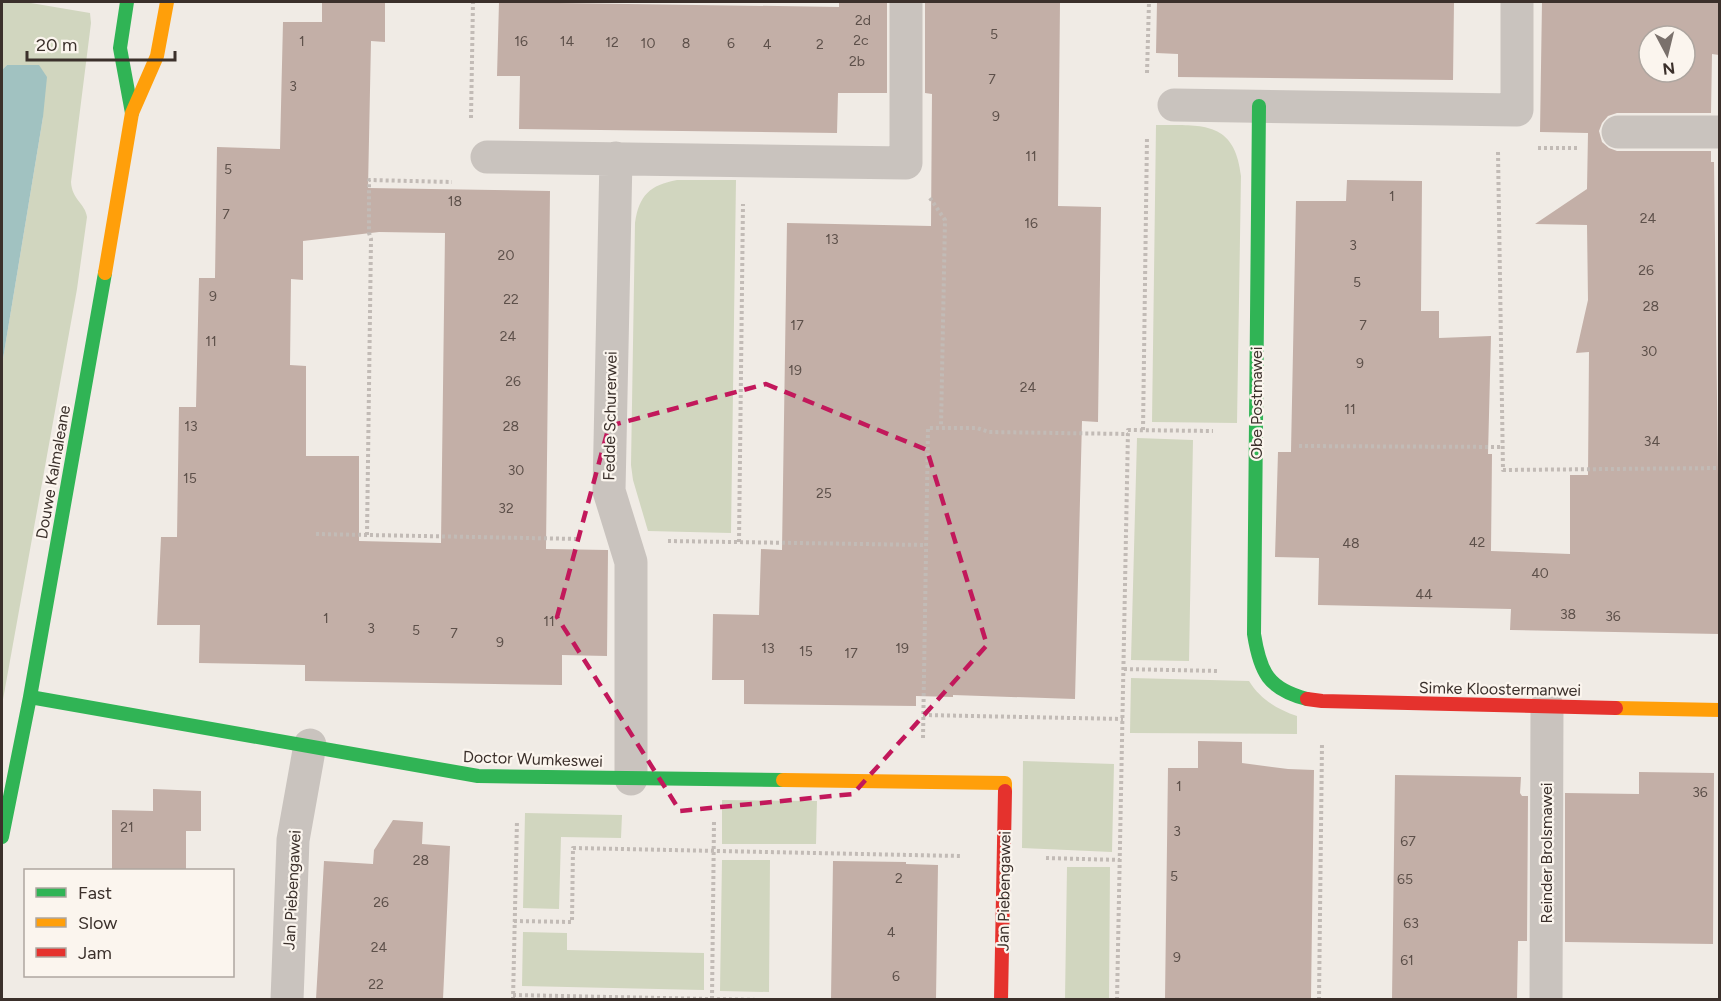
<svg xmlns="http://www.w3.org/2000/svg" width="1721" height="1001" font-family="Figtree,sans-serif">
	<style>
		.green { fill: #d1d6bf }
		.water { fill: #a1c2c1 }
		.building { fill: #c3afa7; fill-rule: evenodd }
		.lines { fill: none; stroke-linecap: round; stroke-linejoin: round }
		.path { stroke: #c2bbb6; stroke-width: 4; stroke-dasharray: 3 3; stroke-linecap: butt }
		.street { stroke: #c9c3be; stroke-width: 33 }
		.fast { stroke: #30b455; stroke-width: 14 }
		.slow { stroke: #ff9f0a; stroke-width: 14 }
		.jam { stroke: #e5322d; stroke-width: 14 }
		.marked { fill: none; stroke: #c2185b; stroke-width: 4.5; stroke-dasharray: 12 8; stroke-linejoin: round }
		.labels { text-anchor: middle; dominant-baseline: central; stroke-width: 4.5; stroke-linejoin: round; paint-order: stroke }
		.number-label { font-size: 14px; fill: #5d504a }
		.street-label { font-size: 16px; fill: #3b302b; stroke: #fbf5ee }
	</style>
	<rect width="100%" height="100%" fill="#f0ebe5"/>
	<path class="green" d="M2,2h23l65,11 1,10 -20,159c1,18 14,21 16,35l-10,72 -75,416v-340l41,-248 -36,-52 -5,5z
		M1156,125c45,0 79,-5 85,51l-4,247 -85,-1z
		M677,180h59l-5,353 -83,-2 -15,-51 -2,-15 4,-242c4,-28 15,-38 42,-43z
		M1137,438l56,2 -4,221 -58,-1z
		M1131,678l118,3c11,18 28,28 48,35v18l-167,-1z
		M1023,761l91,3 -2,88 -90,-4z
		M722,800l95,1 -1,43h-94z
		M525,813l97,2 -1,23 -60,-1 -2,72 -36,-1z
		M722,860h48l-1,132 -49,-1z
		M1067,867h43l-1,132h-44z
		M523,932l44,1v17l137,3v37l-182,-4z"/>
	<path class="water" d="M7,65h32l8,12 -4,40 -41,248v-295z"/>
	<path class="building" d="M322,2l63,1v39l-14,-1 -3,147 182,3 -4,358 62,1v2l-1,104 -45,-1v30l-257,-4v-16l-106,-2 1,-38h-43l4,-88h16l2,-130h17l3,-129h16l2,-131 63,2 3,-127h39zM379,232l66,1 -4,310 -82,-2v-85h-53v-90l-16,-1 1,-86 12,1v-39z
		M499,2l340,5v-5h48v91h-49l-1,40 -318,-4 1,-53h-23z
		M925,2h135l-2,204 43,1 -3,215 -16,-1 -7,278 -122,-4v2l-37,-1v10l-172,-2v-24h-32l1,-66 46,1 2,-66 21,1 5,-327 144,3 1,-132 -7,-1z
		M1157,2h297l-1,78 -275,-3v-23l-22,-1z
		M1542,2h177v53l-7,-1 -1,59h-94l-9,3 -6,7 -3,8 3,11 7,6 8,3h94v11h3l4,312h1v160l-209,-4 1,-21 -193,-4 1,-47 -44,-1 3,-105h13l5,-251h50l1,-21 75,1 -1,130h18v27l52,-2 -3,118h4l-1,97 79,3v-79h18l1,-123 -13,1 12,-53 -1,-75 -52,-1 52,-35 1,-56 -48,-1zM1649,36h36v36h-36z
		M1198,741l44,1v21l46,6 26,1 -3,229h-146l3,-231h30z
		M1639,772l75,1 -1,171 -148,-2v-149l74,1z
		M1395,775l126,2 -1,16 2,3h6l-1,145h-9l-1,58h-125z
		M153,789l48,2v40h-15v39h-74v-60l41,1z
		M393,820l30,2 -1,22 28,2 -7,153h-127l8,-138 49,3 1,-14z
		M833,861l73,1v2l32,1 -2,134h-105z"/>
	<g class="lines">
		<path class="path" d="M1147,73l2,-71
			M471,118l2,-116
			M1538,148h40
			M1498,152l5,318 217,-2
			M930,198l15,22 -4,207
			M1143,430l4,-293
			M1299,446l204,1
			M316,534l264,5
			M367,535l4,-296 -2,-6v-53l83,2
			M668,541l258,4
			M739,542l4,-338
			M1124,669l95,2
			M923,715l200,4
			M923,738l5,-310h49l12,4 139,2
			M1046,858l74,2
			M514,921l58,1 1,-74 387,8
			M513,995l247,5
			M712,999l2,-177
			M513,1000l4,-180
			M1117,1000l11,-570 85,1
			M1319,1000l3,-256"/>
		<path class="street" d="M1174,105l343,5v-108
			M1618,132h102
			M487,157l419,6v-161
			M616,158l-7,333 22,71v217
			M287,1000l6,-160 17,-95
			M1546,1000l1,-294"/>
		<path class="fast" d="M127,2l-7,46 12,65
			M1259,106l-5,528c6,38 14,55 53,65
			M30,697l448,79 305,4
			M2,837l28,-140 75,-424"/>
		<path class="slow" d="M105,273l27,-160 25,-57 10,-54
			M1616,708l104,2
			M783,780l222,3v8"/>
		<path class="jam" d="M1307,699l15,2 294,7
			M1001,1000l4,-209"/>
	</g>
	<path class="marked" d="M766,384l161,66 60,195 -134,149 -173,17 -123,-194 52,-191z"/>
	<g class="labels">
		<g class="number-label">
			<text x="863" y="20">2d</text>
			<text x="994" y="34">5</text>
			<text x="861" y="40">2c</text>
			<text x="302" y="41">1</text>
			<text x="521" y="41">16</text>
			<text x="567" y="41">14</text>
			<text x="612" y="42">12</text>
			<text x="648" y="43">10</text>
			<text x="686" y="43">8</text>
			<text x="731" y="43">6</text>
			<text x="767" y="44">4</text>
			<text x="820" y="44">2</text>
			<text x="857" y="61">2b</text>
			<text x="992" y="79">7</text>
			<text x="293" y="86">3</text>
			<text x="996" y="116">9</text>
			<text x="1031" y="156">11</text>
			<text x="228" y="169">5</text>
			<text x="1392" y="196">1</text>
			<text x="455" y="201">18</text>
			<text x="226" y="214">7</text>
			<text x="1648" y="218">24</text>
			<text x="1031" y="223">16</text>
			<text x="832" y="239">13</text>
			<text x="1353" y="245">3</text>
			<text x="506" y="255">20</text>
			<text x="1646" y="270">26</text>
			<text x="1357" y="282">5</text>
			<text x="213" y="296">9</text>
			<text x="511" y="299">22</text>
			<text x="1651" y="306">28</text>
			<text x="797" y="325">17</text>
			<text x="1363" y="325">7</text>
			<text x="508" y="336">24</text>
			<text x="211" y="341">11</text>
			<text x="1649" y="351">30</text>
			<text x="1360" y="363">9</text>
			<text x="795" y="370">19</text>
			<text x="513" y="381">26</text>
			<text x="1028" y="387">24</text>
			<text x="1350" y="409">11</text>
			<text x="191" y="426">13</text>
			<text x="511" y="426">28</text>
			<text x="1652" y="441">34</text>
			<text x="516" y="470">30</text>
			<text x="190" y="478">15</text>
			<text x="824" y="493">25</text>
			<text x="506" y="508">32</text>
			<text x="1477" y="542">42</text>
			<text x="1351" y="543">48</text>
			<text x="1540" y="573">40</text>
			<text x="1424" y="594">44</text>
			<text x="1568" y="614">38</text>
			<text x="1613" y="616">36</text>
			<text x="326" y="618">1</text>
			<text x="549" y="621">11</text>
			<text x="371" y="628">3</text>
			<text x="416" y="630">5</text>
			<text x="454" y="633">7</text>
			<text x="500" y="642">9</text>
			<text x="768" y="648">13</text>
			<text x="902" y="648">19</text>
			<text x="806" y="651">15</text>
			<text x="851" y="653">17</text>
			<text x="1179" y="786">1</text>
			<text x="1700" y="792">36</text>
			<text x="127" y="827">21</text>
			<text x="1177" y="831">3</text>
			<text x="1408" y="841">67</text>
			<text x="421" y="860">28</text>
			<text x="1174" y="876">5</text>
			<text x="899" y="878">2</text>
			<text x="1405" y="879">65</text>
			<text x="381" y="902">26</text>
			<text x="1411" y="923">63</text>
			<text x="891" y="932">4</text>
			<text x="379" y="947">24</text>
			<text x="1177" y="957">9</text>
			<text x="1407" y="960">61</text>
			<text x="896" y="976">6</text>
			<text x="376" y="984">22</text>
		</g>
		<g class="street-label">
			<text transform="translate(1256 403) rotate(-90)">Obe Postmawei</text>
			<text transform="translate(610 416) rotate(-89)">Fedde Schurerwei</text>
			<text transform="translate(53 472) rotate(-80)">Douwe Kalmaleane</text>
			<text transform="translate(1500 689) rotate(1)">Simke Kloostermanwei</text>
			<text transform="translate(533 759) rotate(2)">Doctor Wumkeswei</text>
			<text transform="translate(1546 853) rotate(-90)">Reinder Brolsmawei</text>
			<text transform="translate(292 890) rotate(-87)">Jan Piebengawei</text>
			<text transform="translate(1004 891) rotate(-89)">Jan Piebengawei</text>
		</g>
	</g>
	<rect width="1721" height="1001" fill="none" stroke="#3b302b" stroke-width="6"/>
	<rect x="24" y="869" width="210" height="108" fill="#fbf5ee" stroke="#aea6a0" stroke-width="1.5"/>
	<rect x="36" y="888" width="30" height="9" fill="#30b455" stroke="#aea6a0" stroke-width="1.5"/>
	<text x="78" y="899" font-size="18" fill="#3b302b">Fast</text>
	<rect x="36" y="918" width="30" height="9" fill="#ff9f0a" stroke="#aea6a0" stroke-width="1.5"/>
	<text x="78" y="929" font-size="18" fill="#3b302b">Slow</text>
	<rect x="36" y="948" width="30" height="9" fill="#e5322d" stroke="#aea6a0" stroke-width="1.5"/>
	<text x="78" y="959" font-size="18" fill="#3b302b">Jam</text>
	<g transform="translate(1667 54) rotate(173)"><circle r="28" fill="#fbf5ee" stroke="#aea6a0" stroke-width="1.5"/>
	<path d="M0-4.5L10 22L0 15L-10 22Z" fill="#7a716c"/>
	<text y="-9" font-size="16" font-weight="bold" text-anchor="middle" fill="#3b302b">N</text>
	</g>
	<path d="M27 51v9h148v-9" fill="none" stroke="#3b302b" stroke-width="3"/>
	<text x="36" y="51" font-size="18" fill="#3b302b" stroke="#fbf5ee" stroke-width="4.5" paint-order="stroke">20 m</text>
</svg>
